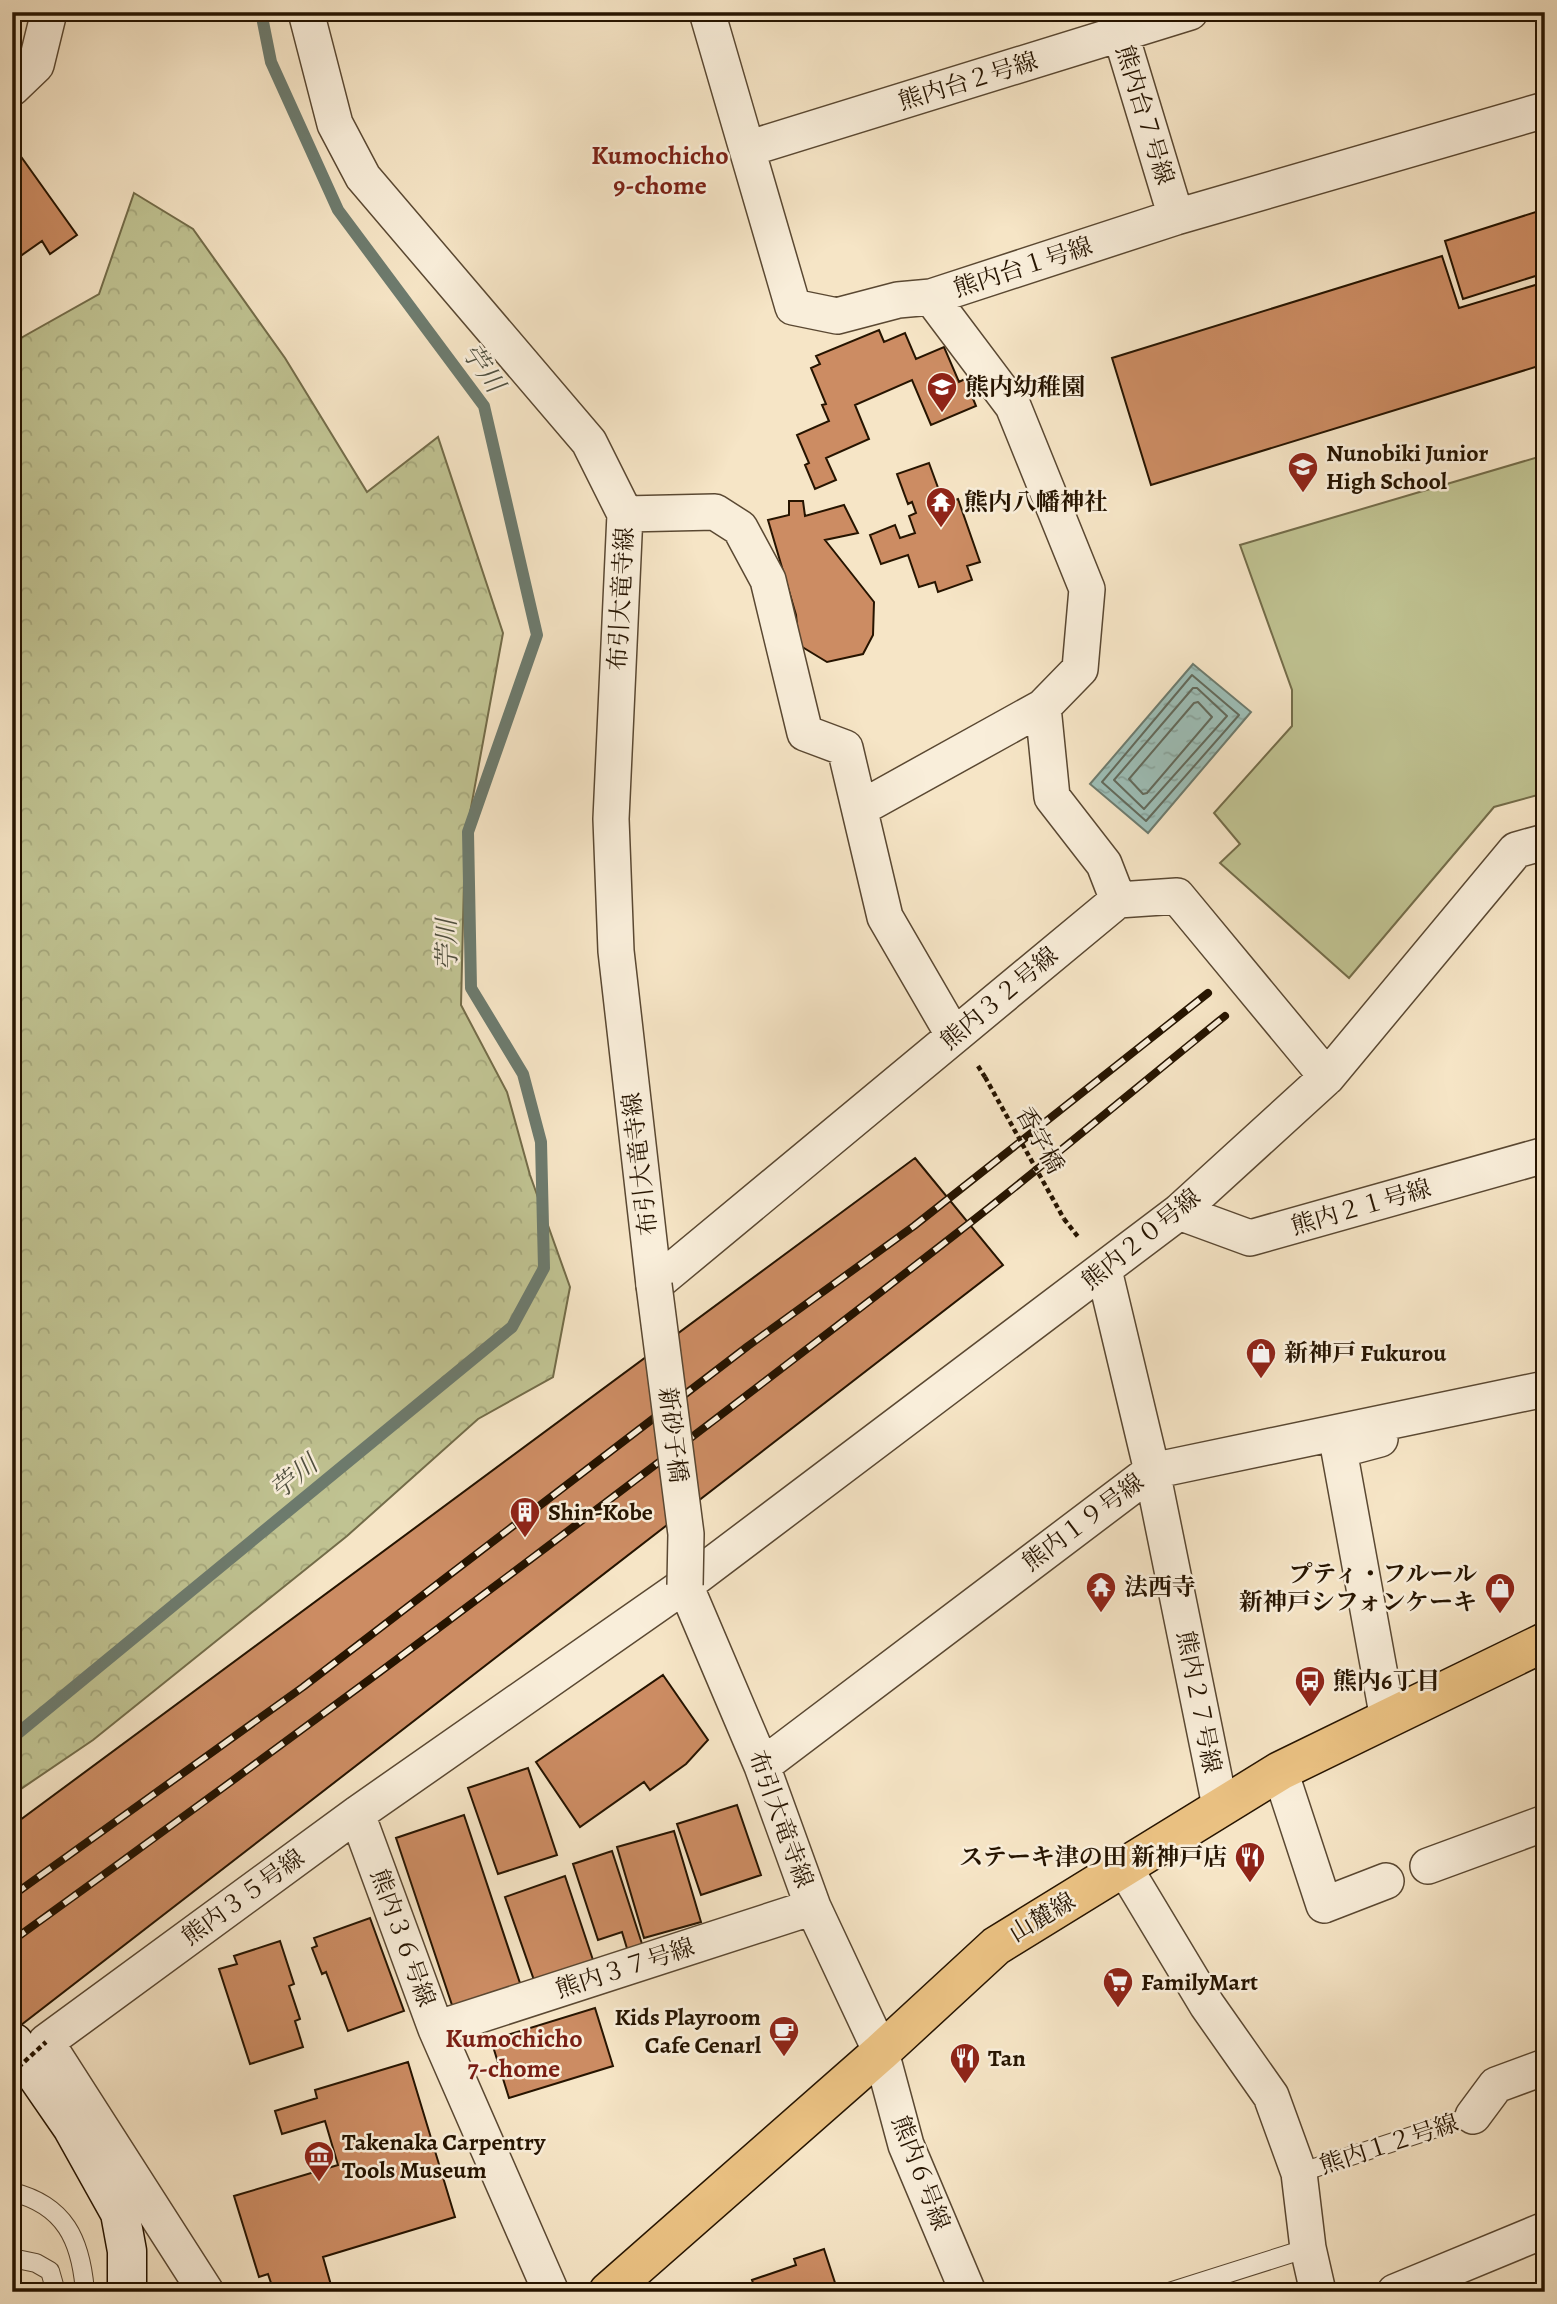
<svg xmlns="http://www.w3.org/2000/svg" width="1557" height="2304" font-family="Alegreya,'Noto Serif JP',serif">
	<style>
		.forest { fill: url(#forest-crowns); stroke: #736c49; stroke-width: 2 }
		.garden { fill: #c0c392; stroke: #736c49; stroke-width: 2 }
		.water { fill: url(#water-ripples); stroke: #6d7b6e; stroke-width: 2 }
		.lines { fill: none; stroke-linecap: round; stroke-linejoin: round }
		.shore { stroke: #626a5c; stroke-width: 2 }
		.stream { stroke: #6d7b6e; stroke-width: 12 }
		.building { fill: #cc8c63; stroke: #261400; stroke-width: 2 }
		.lane-casing { stroke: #5a4832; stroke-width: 20 }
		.street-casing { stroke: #5a4832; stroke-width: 38 }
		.secondary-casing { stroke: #261400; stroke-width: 41 }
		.primary-casing { stroke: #261400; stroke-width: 41 }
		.path { stroke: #261400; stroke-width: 4.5; stroke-dasharray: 5 3.5; stroke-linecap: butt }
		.lane { stroke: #f9eeda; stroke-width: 18 }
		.street { stroke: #f9eeda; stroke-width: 35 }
		.secondary { stroke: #f9eeda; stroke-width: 38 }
		.primary { stroke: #ebc283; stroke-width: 38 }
		.rail-casing { stroke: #261400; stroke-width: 8 }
		.rail { stroke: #f9eeda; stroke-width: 5; stroke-dasharray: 16; stroke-linecap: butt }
		.street-bridge-casing { stroke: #5a4832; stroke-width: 38; stroke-linecap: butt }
		.path-bridge { stroke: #261400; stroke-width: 4.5; stroke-dasharray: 5 3.5; stroke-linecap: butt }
		.street-bridge { stroke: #f9eeda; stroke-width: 35 }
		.labels { text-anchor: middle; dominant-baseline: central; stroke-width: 5; stroke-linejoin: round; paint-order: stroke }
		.street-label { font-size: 24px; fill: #261400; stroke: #f9eeda }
		.poi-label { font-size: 24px; font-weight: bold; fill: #261400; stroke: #f9eeda; text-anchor: start }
		.neighbourhood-label { font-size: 26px; font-weight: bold; fill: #7a1f14; stroke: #f9eeda }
		.water-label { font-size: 26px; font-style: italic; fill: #505040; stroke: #f9eeda }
	</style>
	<defs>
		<pattern id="forest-crowns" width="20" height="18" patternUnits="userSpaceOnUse" patternTransform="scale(1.75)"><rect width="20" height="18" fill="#c0c392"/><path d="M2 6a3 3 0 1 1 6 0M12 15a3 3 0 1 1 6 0" fill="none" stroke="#a5a77c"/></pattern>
		<pattern id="water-ripples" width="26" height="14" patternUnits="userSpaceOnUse" patternTransform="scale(1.75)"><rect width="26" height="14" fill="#9dbfb8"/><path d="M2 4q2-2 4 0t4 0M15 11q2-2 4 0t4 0" fill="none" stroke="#87a39c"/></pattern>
	</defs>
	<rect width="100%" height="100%" fill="#f6e5c6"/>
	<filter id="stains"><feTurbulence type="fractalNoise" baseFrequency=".00286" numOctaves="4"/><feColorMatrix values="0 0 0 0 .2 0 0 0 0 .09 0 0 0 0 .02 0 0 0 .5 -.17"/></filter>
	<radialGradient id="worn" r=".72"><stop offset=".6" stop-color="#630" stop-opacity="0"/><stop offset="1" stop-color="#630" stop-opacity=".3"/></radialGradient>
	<path class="forest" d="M134,193l59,36 92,129 82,134 71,-55 65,196 -38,207 -4,165 46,87 23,83 40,112 -17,90 -75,42 -131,117 -254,204 -81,55v-1052l8,-16 -8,-6v-378l87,-49z"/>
	<path class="garden" d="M1545,455v338l-51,14 -145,171 -129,-115 20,-19 -26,-31 78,-87v-36l-52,-145z"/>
	<path class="water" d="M1193,664l58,48 -103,121 -58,-49z"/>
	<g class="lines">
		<path class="shore" d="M1192,675l47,40 -93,106 -44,-39z
			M1193,688h4l30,28 -83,93 -30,-29z
			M1198,702l14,15 -65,76 -4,1 -14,-15 65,-76z"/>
		<path class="stream" d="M12,1738l500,-411 32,-59 -3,-126 -18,-68 -52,-86 -3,-156 69,-197 -53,-229 -146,-196 -67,-148 -10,-50"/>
	</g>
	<path class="building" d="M12,144l65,91 -27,19 -8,-13 -30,21z
		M1545,209v64l-82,26 -18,-58z
		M1442,256l17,52 86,-26v82l-394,121 -39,-127z
		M879,330l5,12 21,-9 11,26 28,-12 15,35 6,-3 11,27 -45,19 -19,-45 -57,25 14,34 -43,19 10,22 -21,9 -10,-24 4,-2 -12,-28 32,-14 -7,-16 4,-1 -15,-36 9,-4 -4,-8z
		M929,463l15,41 14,-5 22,63 -13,4 5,14 -34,12 -3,-10 -16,5 -11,-32 -27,9 -11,-29 25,-10 5,13 15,-5 -6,-17 7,-3 -4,-11 -4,2 -11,-30z
		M789,501h14l2,15 39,-11 14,28 -33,7 49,62 -1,33 -10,19 -36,8 -28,-17 -3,-30 -28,-95 21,-5z
		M915,1158l88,107 -991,767v-206z
		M663,1675l45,65 -22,24 -36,26 -6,-8 -64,45 -44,-65z
		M528,1768l29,87 -59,19 -30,-86z
		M737,1805l24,70 -60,20 -24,-71z
		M464,1815l57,171 -68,22 -57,-170z
		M674,1831l27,91 -57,16 -27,-91z
		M612,1851l32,99 -15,5 -7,-23 -24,8 -25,-76z
		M565,1876l29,87 -59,20 -30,-86z
		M370,1918l34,93 -56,20 -22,-59 -4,2 -10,-26 5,-2 -3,-8z
		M280,1941l14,43 -5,2 11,33 -5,2 8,26 -53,17 -31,-95 18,-5 -3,-8z
		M595,2008l18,58 -104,32 -18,-58z
		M408,2062l47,155 -132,40 10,35h-59l-6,-18 -9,3 -25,-81 104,-31 -13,-44 -43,13 -7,-23 42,-13 -2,-8z
		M824,2249l14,43h-82l-4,-12 44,-15 -2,-6z"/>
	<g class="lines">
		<g class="lane-casing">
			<path id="lane" d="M1299,2173l174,-57
				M12,2192c53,13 69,48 73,100
				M12,2258l24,5 14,8 6,21
				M1169,2292l139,-44"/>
		</g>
		<g class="street-casing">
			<path id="street" d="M306,12l29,112 28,53 226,265 36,72 -14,305 5,132 38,334
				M707,12l86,295 44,9 61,-16 33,-3 245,-80 369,-107
				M1114,12l62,205
				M12,88l24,-23 13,-53
				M747,149l443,-137
				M931,297l82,109 74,183 -7,80 -37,38 9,90 52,67 14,36
				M625,514l90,-2 25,16 28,52 37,153 40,15 40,169 69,119
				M861,808l182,-101
				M1179,1212l71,26 295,-83
				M1104,1270l48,201 68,335
				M654,1285l464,-385 59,-4 150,181
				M1380,1439l-41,11 49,269
				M685,1585l77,181 51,141 68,145 25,93 62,147
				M762,1766l390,-295 393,-82
				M1280,1771l44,134 62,-24
				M357,1814l79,215 115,263
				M1428,1866l117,-43
				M1124,1867l83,138 64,91 28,77 9,75 10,44
				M436,2029l377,-122
				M1473,2116l23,-31 49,-18
				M206,2292l-160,-250 311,-228 328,-229 494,-373 148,-135 189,-227 29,-8
				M1395,2292l150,-62"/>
		</g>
		<g class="secondary-casing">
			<path id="secondary" d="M14,2043l58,84 48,86 7,38v41"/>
		</g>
		<g class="primary-casing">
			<path id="primary" d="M608,2292l273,-240 115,-106 284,-175 265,-129"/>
		</g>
		<path class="path" d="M978,1066l7,11
			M1064,1219l15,19"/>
		<use href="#lane" class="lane"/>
		<use href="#street" class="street"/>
		<use href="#secondary" class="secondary"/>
		<use href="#primary" class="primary"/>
		<g class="rail-casing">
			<path id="rail" d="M12,1896l291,-209 445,-341 166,-120 294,-233
				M12,1941c319,-230 634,-466 945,-708 90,-70 179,-145 268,-217"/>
		</g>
		<use href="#rail" class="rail"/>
		<g class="street-bridge-casing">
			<path id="street-bridge" d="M654,1285l32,249 -1,51"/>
		</g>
		<path class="path-bridge" d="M985,1077l79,142
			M12,2073l34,-31"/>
		<use href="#street-bridge" class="street-bridge"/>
	</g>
	<defs>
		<g id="school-pin" transform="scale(1.575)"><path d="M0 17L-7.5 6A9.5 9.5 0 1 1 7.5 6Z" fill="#8f2418" stroke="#f9eeda"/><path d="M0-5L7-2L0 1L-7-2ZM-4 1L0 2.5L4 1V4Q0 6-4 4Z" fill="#fff"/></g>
		<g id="temple-pin" transform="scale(1.575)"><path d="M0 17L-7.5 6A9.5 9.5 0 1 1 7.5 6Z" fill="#8f2418" stroke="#f9eeda"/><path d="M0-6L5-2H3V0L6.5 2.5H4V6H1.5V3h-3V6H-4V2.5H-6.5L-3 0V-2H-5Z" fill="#fff"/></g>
		<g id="shop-pin" transform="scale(1.575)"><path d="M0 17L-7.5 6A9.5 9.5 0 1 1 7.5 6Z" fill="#8f2418" stroke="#f9eeda"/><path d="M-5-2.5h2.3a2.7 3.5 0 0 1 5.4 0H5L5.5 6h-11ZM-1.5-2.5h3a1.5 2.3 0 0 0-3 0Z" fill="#fff"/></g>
		<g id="building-pin" transform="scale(1.575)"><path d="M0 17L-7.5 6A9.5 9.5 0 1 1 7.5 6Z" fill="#8f2418" stroke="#f9eeda"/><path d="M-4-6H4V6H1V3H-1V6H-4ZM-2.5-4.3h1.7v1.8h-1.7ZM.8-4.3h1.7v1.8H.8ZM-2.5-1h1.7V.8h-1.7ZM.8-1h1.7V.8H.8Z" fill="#fff"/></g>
		<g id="bus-pin" transform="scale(1.575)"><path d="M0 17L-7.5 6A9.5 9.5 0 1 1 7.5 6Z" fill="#8f2418" stroke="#f9eeda"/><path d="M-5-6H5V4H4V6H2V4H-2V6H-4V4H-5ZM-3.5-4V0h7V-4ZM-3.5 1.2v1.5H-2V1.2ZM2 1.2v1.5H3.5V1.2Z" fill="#fff"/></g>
		<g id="restaurant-pin" transform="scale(1.575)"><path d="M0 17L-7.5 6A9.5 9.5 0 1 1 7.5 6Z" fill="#8f2418" stroke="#f9eeda"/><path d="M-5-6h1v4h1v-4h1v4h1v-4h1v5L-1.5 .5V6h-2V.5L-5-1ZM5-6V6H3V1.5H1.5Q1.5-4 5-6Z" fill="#fff"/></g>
		<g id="supermarket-pin" transform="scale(1.575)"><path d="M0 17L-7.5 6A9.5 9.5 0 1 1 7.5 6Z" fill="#8f2418" stroke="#f9eeda"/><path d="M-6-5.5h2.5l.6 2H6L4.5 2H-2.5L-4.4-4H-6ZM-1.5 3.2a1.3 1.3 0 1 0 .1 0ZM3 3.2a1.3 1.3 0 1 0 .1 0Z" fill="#fff"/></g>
		<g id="cafe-pin" transform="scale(1.575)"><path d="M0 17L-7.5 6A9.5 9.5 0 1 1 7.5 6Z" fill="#8f2418" stroke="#f9eeda"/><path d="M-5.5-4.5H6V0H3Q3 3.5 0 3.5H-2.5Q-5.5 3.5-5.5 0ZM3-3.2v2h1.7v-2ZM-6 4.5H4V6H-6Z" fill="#fff"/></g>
		<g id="museum-pin" transform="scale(1.575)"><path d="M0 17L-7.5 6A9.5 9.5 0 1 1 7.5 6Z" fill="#8f2418" stroke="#f9eeda"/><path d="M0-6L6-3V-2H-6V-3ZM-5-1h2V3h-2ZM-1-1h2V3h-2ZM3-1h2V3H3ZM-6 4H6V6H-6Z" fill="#fff"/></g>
	</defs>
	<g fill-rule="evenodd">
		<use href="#school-pin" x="942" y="387"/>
		<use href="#school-pin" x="1303" y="467"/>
		<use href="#temple-pin" x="941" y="502"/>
		<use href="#shop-pin" x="1261" y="1353"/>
		<use href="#building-pin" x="525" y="1512"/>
		<use href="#temple-pin" x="1101" y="1587"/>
		<use href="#shop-pin" x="1500" y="1588"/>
		<use href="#bus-pin" x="1310" y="1681"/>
		<use href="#restaurant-pin" x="1250" y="1857"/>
		<use href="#supermarket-pin" x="1118" y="1982"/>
		<use href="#cafe-pin" x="784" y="2031"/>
		<use href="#restaurant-pin" x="965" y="2058"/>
		<use href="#museum-pin" x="319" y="2156"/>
	</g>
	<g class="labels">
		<g class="street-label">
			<text transform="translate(968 81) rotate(-17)">熊内台２号線</text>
			<text transform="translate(1145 115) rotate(73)">熊内台７号線</text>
			<text transform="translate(1023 267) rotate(-18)">熊内台１号線</text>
			<text transform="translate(621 599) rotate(-87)">布引大竜寺線</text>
			<text transform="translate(999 998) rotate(-40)">熊内３２号線</text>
			<text transform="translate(1040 1140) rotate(61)">香字橋</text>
			<text transform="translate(640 1164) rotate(-97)">布引大竜寺線</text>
			<text transform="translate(1361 1207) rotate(-16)">熊内２１号線</text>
			<text transform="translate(1141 1239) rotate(-39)">熊内２０号線</text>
			<text transform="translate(673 1435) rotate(83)">新砂子橋</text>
			<text transform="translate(1083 1522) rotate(-37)">熊内１９号線</text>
			<text transform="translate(1199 1702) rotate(79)">熊内２７号線</text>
			<text transform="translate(781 1819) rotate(70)">布引大竜寺線</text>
			<text transform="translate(243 1897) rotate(-36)">熊内３５号線</text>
			<text transform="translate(1042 1917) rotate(-31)">山麓線</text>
			<text transform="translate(403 1938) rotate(70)">熊内３６号線</text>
			<text transform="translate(625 1968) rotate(-18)">熊内３７号線</text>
			<text transform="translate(1389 2144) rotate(-18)">熊内１２号線</text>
			<text transform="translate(921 2173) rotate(69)">熊内６号線</text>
		</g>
		<g class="poi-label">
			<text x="965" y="387">熊内幼稚園</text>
			<text x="1326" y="453">Nunobiki Junior<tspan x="1326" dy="28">High School</tspan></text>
			<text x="964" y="502">熊内八幡神社</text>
			<text x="1284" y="1353">新神戸 Fukurou</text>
			<text x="548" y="1512">Shin-Kobe</text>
			<text x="1477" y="1574" text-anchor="end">プティ・フルール<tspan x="1477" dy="28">新神戸シフォンケーキ</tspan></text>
			<text x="1124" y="1587">法西寺</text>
			<text x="1333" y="1681">熊内6丁目</text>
			<text x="1227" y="1857" text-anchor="end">ステーキ津の田 新神戸店</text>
			<text x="1141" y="1982">FamilyMart</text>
			<text x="761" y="2017" text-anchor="end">Kids Playroom<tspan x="761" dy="28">Cafe Cenarl</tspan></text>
			<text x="988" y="2058">Tan</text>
			<text x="342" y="2142">Takenaka Carpentry<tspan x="342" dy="28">Tools Museum</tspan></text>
		</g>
		<g class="neighbourhood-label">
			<text x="660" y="155">Kumochicho<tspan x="660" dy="30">9-chome</tspan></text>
			<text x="514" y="2038">Kumochicho<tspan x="514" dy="30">7-chome</tspan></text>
		</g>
		<g class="water-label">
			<text transform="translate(483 368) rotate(55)">苧川</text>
			<text transform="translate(447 945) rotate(-91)">苧川</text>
			<text transform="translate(294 1477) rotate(-39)">苧川</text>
		</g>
	</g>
	<rect width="1557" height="2304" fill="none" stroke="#f6e5c6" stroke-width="42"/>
	<rect x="14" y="14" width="1529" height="2276" fill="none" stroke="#261400" stroke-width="3.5"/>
	<rect x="21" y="21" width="1515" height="2262" fill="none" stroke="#261400" stroke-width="2"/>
	<rect width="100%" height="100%" filter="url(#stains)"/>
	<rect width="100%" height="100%" fill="url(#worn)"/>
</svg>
